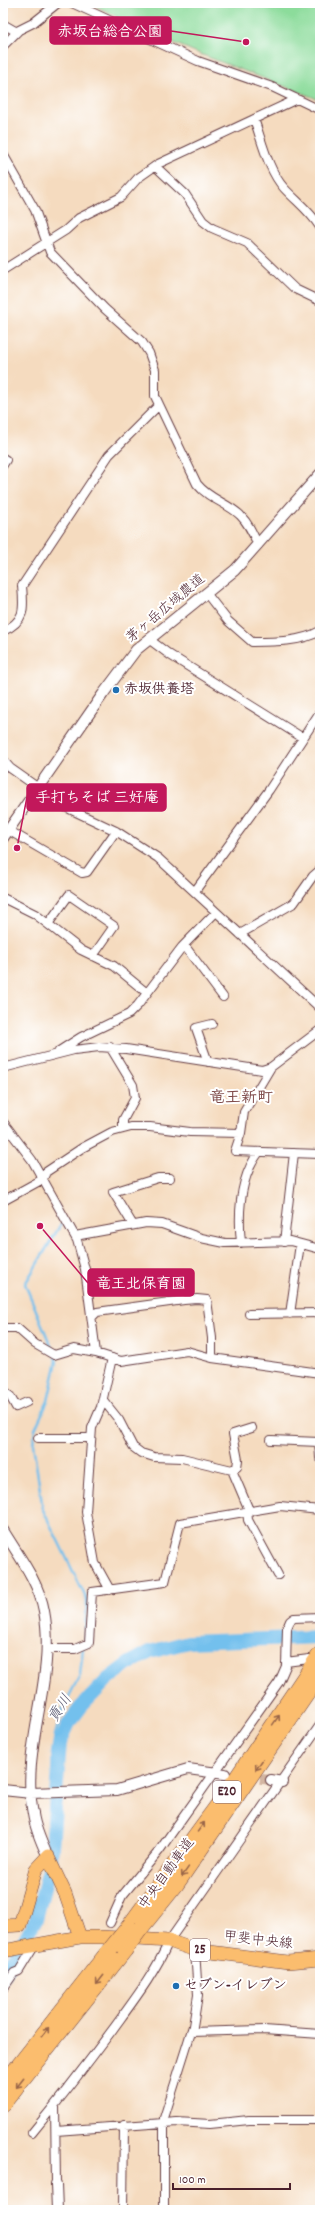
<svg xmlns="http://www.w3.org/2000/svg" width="323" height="2213" font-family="Dekko,'Klee One',sans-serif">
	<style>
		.green { fill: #8cdc9b; stroke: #6b7e63 }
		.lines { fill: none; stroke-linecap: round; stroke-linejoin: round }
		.stream { stroke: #73c0ed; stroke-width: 2.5 }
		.river { stroke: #73c0ed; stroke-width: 14 }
		.tertiary-tunnel { stroke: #d3b5a1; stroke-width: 10; stroke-dasharray: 10 5; stroke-linecap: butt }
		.minor-casing { stroke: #643b41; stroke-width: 10 }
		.tertiary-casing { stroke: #643b41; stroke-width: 12 }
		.primary-casing { stroke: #643b41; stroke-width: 14 }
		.motorway-casing { stroke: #643b41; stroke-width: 16 }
		.minor { stroke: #fff; stroke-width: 8 }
		.tertiary { stroke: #fff; stroke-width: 10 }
		.primary { stroke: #fbbd6e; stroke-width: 13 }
		.motorway { stroke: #fbbd6e; stroke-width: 15 }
		.motorway-bridge-casing { stroke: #643b41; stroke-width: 16; stroke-linecap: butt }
		.motorway-bridge { stroke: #fbbd6e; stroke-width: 15 }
		.oneway { stroke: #9a6649 }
		.poi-dot { fill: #1f6fb2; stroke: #fff; stroke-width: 1.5 }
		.labels { text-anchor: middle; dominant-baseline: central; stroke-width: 4; stroke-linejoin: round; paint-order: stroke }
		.shield { fill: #fff; stroke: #80626b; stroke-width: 1 }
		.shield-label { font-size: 13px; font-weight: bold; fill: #4a1f2b }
		.street-label { font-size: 14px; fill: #4a1f2b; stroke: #fff }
		.poi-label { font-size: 14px; font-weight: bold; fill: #4a1f2b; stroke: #fff; text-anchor: start }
		.water-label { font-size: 15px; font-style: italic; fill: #58576f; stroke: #fff }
		.quarter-label { font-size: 16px; font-weight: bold; fill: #7e4949; stroke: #fff }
		.leader { fill: none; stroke: #c2185b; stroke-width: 1.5 }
		.callout-dot { fill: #c2185b; stroke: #fff; stroke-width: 1.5 }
		.callout { fill: #c2185b; stroke: #c2185b; stroke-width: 1.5 }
		.callout-label { font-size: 15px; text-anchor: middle; font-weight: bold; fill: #fff }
	</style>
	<rect width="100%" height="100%" fill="#fff"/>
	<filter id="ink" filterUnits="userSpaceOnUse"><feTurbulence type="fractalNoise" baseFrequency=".025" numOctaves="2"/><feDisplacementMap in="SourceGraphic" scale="8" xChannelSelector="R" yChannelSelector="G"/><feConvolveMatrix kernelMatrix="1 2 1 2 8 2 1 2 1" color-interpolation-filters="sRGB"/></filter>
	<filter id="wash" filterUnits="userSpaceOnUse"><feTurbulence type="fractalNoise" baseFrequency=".012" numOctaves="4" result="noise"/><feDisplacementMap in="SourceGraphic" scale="16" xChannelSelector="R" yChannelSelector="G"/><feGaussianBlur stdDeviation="0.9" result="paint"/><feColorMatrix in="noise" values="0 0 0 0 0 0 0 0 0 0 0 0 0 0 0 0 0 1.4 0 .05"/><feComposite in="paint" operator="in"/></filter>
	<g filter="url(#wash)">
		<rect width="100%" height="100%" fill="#f5dbbf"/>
		<path class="green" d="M90,3h230v97l-120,-46 -57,-24z"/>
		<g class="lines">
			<path class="stream" d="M53,1351l-28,-67 36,-60
				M55,1357l2,4 -9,40 -13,28 -2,15 10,66 44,90 -3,43
				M318,1638h2
				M55,1797l-3,-44 3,-18 8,-27 17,-33 3,-27"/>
			<path class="river" d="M3,1977l33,-58 15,-58 9,-118 9,-20 12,-16 27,-28 20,-15 22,-12 38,-10 132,-5"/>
		</g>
	</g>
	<g filter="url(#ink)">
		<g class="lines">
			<path class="tertiary-tunnel" d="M245,1777l26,3"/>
			<g class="minor-casing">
				<path id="minor" d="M72,3l126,58 74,26 48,23
					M3,24l14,8
					M3,46l16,-16 14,-7 25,-20
					M254,119c8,22 14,51 30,69 13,14 25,22 36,39
					M3,154l32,56 15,42 55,57 37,33 7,11 6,17v26l42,88c13,16 29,18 43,31 9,9 13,19 18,30
					M155,166l30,28 18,27 9,7 35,15 48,46 25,12
					M3,270l63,-40 13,-12 42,-21 17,-19 20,-14 139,-65
					M3,458l3,2 -3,5
					M206,593l22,28 24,21c22,0 49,0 68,-11
					M3,631c23,-10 21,-23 19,-45l87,-131 49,-49
					M150,640l20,15 133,83
					M3,760l7,8 27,19
					M35,790l28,16 53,25 42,27 162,150
					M8,830l74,43 5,-1 29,-41
					M195,891l74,-101 51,-78
					M3,898l32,16 46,36 33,16 33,27
					M48,924l21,-29 45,31 -21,30
					M240,934l54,-31 19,-27 7,-6
					M184,945l39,52
					M110,1047l23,38 2,13 -12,22v9
					M59,1051l22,-14 48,-23 9,-9 44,-58 34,-35
					M208,1062l-12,-34 16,-4
					M271,1067l-27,45 -3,21 -6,18 85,3
					M3,1068l71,-18 25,-3 27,2 136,21 9,-3 49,-37
					M3,1122l29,38 45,80 8,29 11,84
					M3,1201l40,-22 3,-7 36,-24 30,-16 19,-5h19l40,5 51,1
					M133,1225l-20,-33 45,-14h12
					M75,1236l71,-13 16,1 39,14 24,5 65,-2 30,8
					M284,1242l10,-89
					M241,1243c-3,-30 -1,-66 18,-91
					M249,1314l71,-1
					M290,1314l10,-70
					M92,1317l5,-5 87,-12 13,-1 10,1 5,38v20
					M3,1328h14l18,16 19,11 20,-6 22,4 25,8 66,-10 25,7 108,15
					M3,1391l7,5 6,11 11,-5
					M103,1400l16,20 14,27 8,6 13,4 28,1 50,12 17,40
					M38,1438h53
					M271,1440l48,2 1,16
					M232,1470l5,-3 1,-7 -5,-26 19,-6
					M247,1510l1,10 30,55
					M110,1590l-15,-27 -9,-51 6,-84 9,-21 11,-49
					M47,1649h28l14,-6 3,-51 73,-10 15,-59 100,-17 40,4
					M286,1662l23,-3
					M110,1923l12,-27 37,-45 120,-169 7,-16 1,-38 3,-7 4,-3 26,-1
					M3,1989l11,-16 5,-2 16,-26
					M191,2032l73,-2 56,4
					M55,2105l1,79
					M56,2131l121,-9 33,2 39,-4h71
					M32,2133c28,-34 55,-69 81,-104 21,-29 42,-56 56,-88l151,-216
					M123,2210l1,-85
					M164,2210v-92l29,-92 5,-31 -3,-45"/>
			</g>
			<g class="tertiary-casing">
				<path id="tertiary" d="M3,838l100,-144 33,-44 99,-80 85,-96
					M3,1530c15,25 36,52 41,81 13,68 -24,135 -11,203 2,14 9,30 15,43
					M271,1780l11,2
					M3,1790l28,3 86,-3 71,-21 37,5
					M56,2184l1,26"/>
			</g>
			<g class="primary-casing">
				<path id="primary" d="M48,1857l17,36 15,44
					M3,1926l17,-1 16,-56 12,-13
					M3,1951l77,-14h22l67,4 26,9 93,12 32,-3"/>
			</g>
			<g class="motorway-casing">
				<path id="motorway" d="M129,1926l93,-127 98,-145
					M142,1927l34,-42 144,-210
					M3,2085l108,-137
					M3,2104l122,-154"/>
			</g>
			<use href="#minor" class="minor"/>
			<use href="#tertiary" class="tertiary"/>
			<use href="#primary" class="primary"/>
			<use href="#motorway" class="motorway"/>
			<g class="motorway-bridge-casing">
				<path id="motorway-bridge" d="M111,1948l18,-22
					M125,1950l17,-23"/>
			</g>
			<use href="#motorway-bridge" class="motorway-bridge"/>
		</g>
		<defs><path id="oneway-shaft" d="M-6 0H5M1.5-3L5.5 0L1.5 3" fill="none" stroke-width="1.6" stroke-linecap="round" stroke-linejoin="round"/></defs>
		<g class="oneway">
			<use href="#oneway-shaft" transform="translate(276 1720) rotate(-55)"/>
			<use href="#oneway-shaft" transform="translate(259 1765) rotate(124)"/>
			<use href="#oneway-shaft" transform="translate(201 1827) rotate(-54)"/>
			<use href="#oneway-shaft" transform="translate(185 1872) rotate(125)"/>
			<use href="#oneway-shaft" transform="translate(100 1980) rotate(128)"/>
			<use href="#oneway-shaft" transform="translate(45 2032) rotate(-52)"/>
			<use href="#oneway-shaft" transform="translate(20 2083) rotate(128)"/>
		</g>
	</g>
	<g class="poi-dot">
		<circle cx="116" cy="690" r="4"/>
		<circle cx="176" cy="1986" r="4"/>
	</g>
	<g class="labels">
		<g class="shield">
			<rect x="213" y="1781" width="28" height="22" rx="3"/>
			<rect x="190" y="1939" width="20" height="22" rx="3"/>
		</g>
		<g class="shield-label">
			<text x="227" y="1792">E20</text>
			<text x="200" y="1950">25</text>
		</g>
		<g class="street-label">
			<text transform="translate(166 609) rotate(-40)">茅ヶ岳広域農道</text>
			<text transform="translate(167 1874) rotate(-54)">中央自動車道</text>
			<text transform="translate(258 1941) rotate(6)">甲斐中央線</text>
		</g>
		<g class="poi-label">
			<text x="124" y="690">赤坂供養塔</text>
			<text x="184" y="1986">セブン-イレブン</text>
		</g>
		<g class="water-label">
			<text transform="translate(61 1709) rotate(-57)">貢川</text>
		</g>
		<g class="quarter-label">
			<text x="241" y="1098">竜王新町</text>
		</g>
	</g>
	<path class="leader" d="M246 42L171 31M17 848L27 797M40 1226L88 1283"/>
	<g class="callout-dot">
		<circle cx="246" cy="42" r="4"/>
		<circle cx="17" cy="848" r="4"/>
		<circle cx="40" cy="1226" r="4"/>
	</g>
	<g class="callout">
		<rect x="50" y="17" width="121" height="27" rx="4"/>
		<rect x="27" y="784" width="139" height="27" rx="4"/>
		<rect x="88" y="1269" width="106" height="27" rx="4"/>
	</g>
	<g class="callout-label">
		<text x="110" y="36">赤坂台総合公園</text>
		<text x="97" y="802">手打ちそば 三好庵</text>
		<text x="141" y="1288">竜王北保育園</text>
	</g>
	<rect width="323" height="2213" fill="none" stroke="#fff" stroke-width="16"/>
	<path d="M173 2183v6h117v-6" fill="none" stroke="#4a1f2b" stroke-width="2"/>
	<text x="179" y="2183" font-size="12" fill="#4a1f2b" stroke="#ffffff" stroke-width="3" paint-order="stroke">100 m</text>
</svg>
